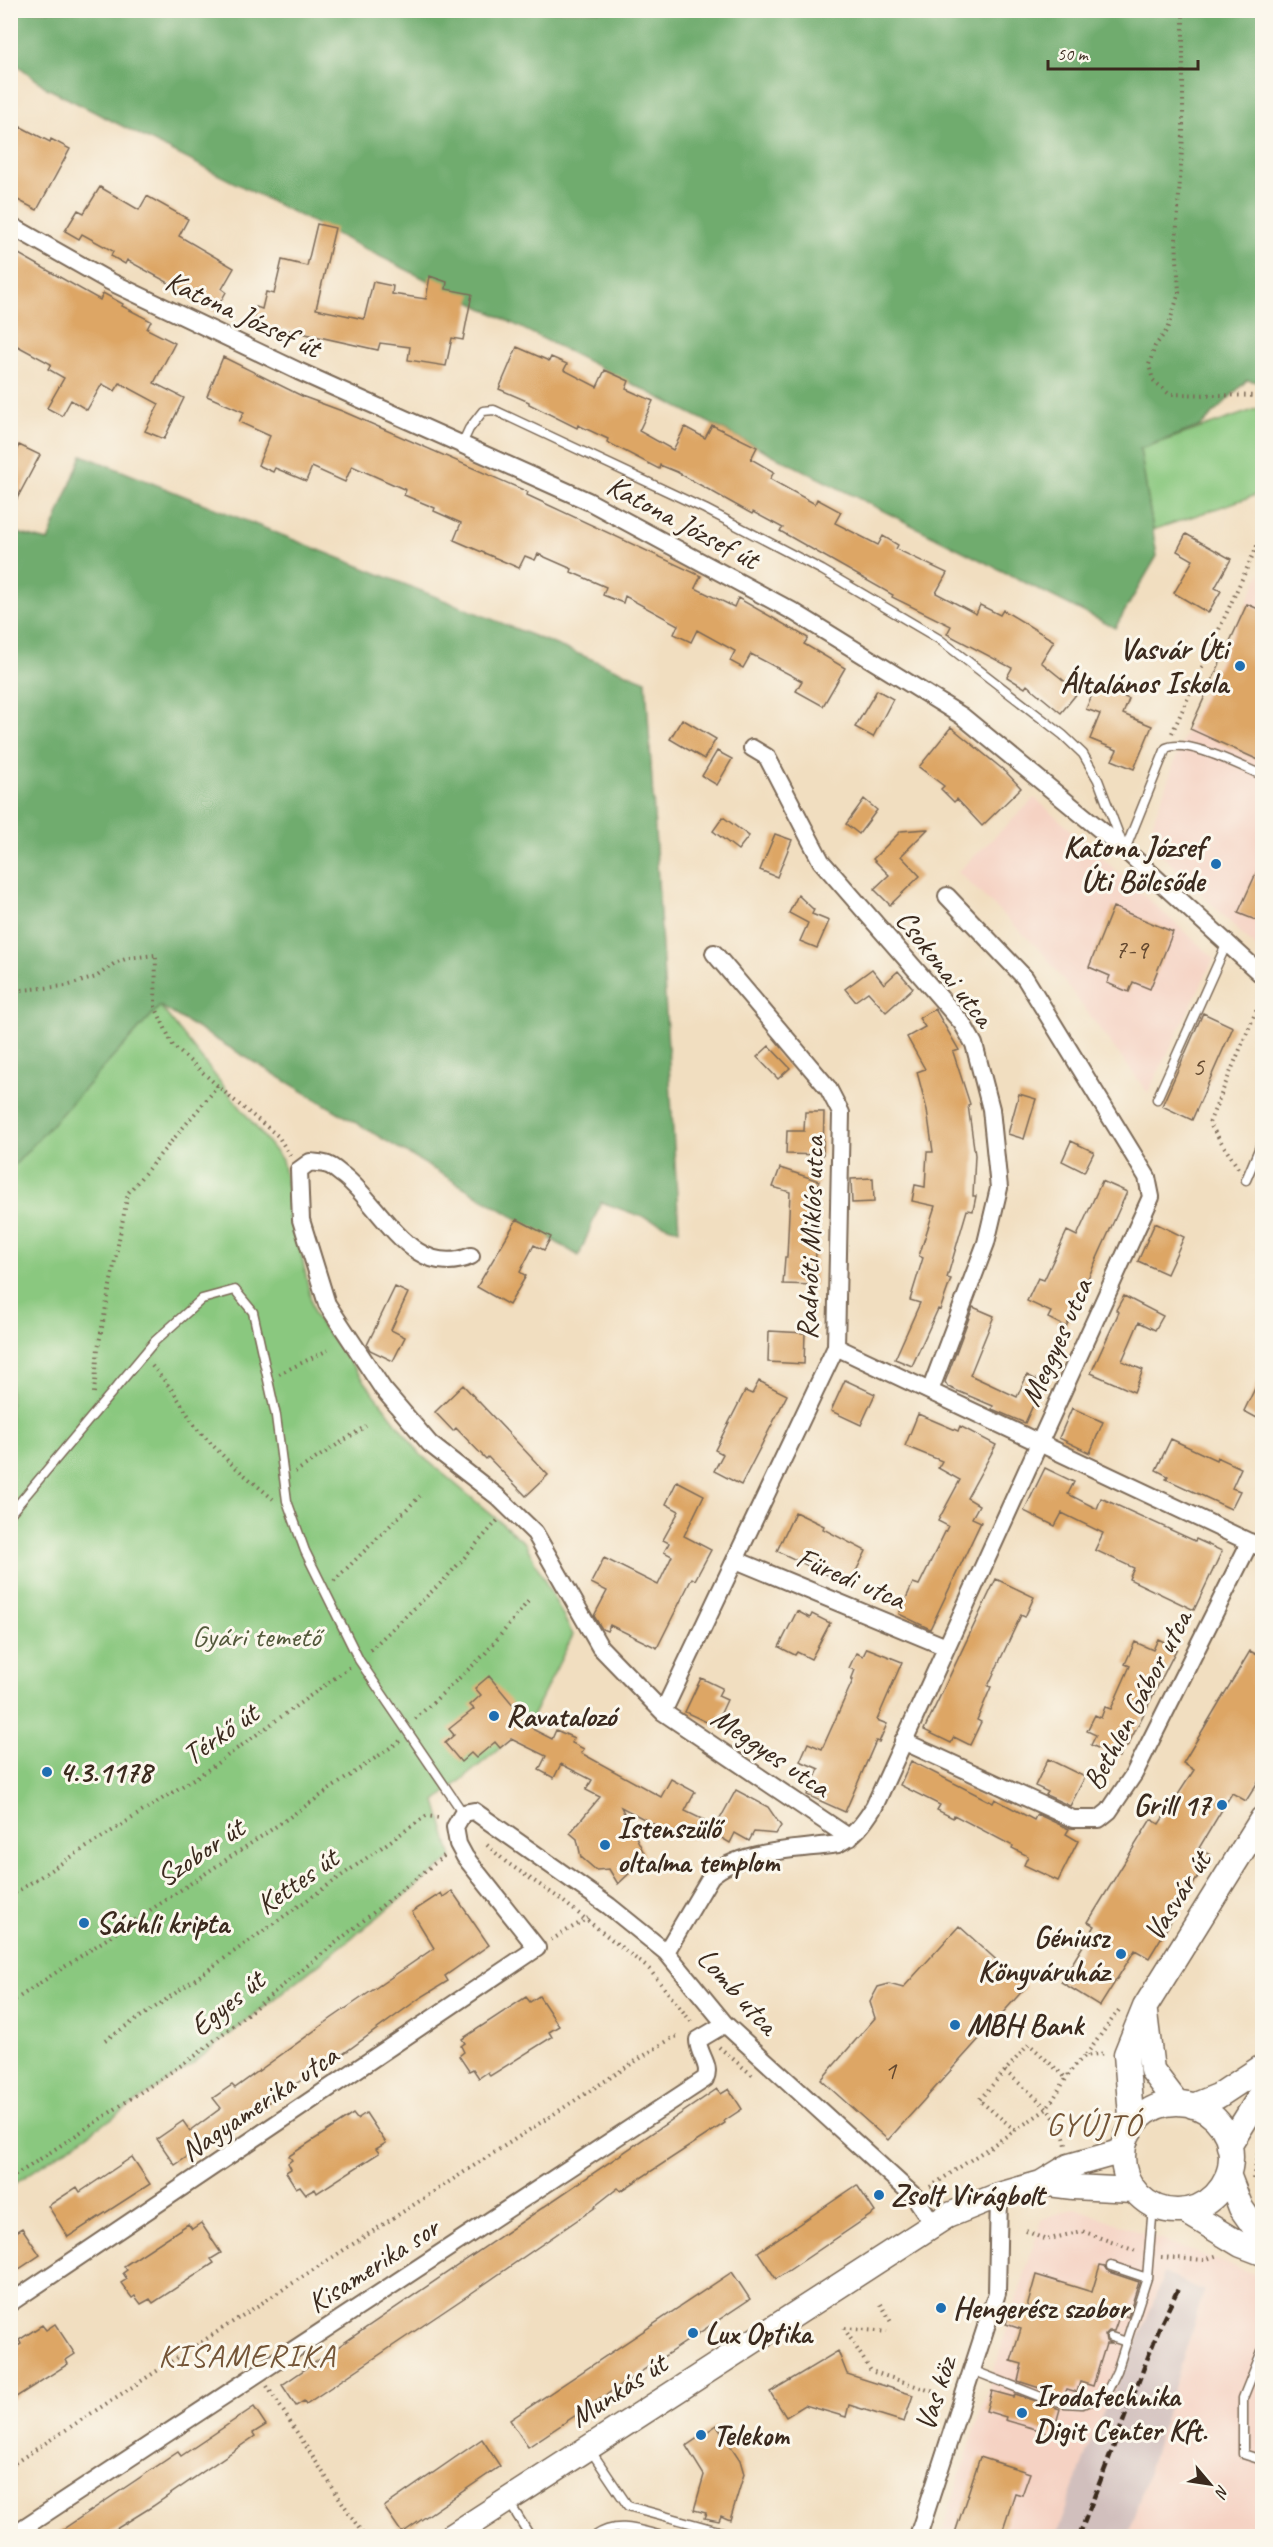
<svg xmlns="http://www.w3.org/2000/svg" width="1273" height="2547" font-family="Caveat,sans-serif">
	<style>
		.built { fill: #f5d2c3 }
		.industrial { fill: #d1bfbd }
		.green { fill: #8ac87f; stroke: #62794e; stroke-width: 1.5 }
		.forest { fill: #6fac6e; stroke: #556b46; stroke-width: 1.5 }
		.building { fill: #dda665 }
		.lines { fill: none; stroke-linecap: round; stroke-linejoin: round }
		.lane-casing { stroke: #7b6957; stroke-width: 11 }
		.street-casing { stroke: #7b6957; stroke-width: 20 }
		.secondary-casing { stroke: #7b6957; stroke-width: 27 }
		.path { stroke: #7b6957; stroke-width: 4; stroke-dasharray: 1.5 4.5; stroke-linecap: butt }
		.lane { stroke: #fff; stroke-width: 8 }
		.street { stroke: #fff; stroke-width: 16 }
		.secondary { stroke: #fff; stroke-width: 24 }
		.rail { stroke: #3b2a1e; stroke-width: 4.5; stroke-dasharray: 9 4.5; stroke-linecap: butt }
		.poi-dot { fill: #1f6fb2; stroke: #fbf7ec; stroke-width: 2 }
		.labels { text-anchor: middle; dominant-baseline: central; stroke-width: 6; stroke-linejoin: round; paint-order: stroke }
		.number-label { font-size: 27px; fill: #644930 }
		.street-label { font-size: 30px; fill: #3b2a1e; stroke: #fbf7ec }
		.poi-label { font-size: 30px; font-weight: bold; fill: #3b2a1e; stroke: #fbf7ec; text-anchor: start }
		.park-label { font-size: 30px; fill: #53593b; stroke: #fbf7ec }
		.neighbourhood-label { font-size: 32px; letter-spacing: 1.5px; fill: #745537; stroke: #fbf7ec }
	</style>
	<rect width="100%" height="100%" fill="#fbf7ec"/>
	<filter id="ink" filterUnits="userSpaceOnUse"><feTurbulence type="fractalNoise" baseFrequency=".0167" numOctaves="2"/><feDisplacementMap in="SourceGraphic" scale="12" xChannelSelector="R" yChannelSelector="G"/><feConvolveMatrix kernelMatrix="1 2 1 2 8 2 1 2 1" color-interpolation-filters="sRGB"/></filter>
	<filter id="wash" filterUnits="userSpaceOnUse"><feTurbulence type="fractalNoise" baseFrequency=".008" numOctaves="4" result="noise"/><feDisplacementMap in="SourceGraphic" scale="24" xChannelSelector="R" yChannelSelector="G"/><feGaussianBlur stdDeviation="1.35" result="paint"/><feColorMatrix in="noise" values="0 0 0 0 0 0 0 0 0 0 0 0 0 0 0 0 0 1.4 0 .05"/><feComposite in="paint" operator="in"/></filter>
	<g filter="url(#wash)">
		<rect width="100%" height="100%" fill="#f1dec0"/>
		<path class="built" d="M1262,570v384l-111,-110v-15l5,-16 27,-74z
			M1035,798l179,160 -66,135 -106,-141 -84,-80z
			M1075,2208l187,69v259h-134l76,-245 -40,-18 -16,43 -55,119 -37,101h-115l101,-317z"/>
		<path class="industrial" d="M1164,2273l40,18 -76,245h-72l37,-101 55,-119z"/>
		<path class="green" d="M1262,407v86l-109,37 -13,-81z
			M160,1006l122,154 32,155 107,140 104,88 48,92 -41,82 -32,31 -64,53 16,57 -262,208 -179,120 -1,-1017z"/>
		<path class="forest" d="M10,11h1252v372l-15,-3 -46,46 -61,23 17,107 -42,72 -1068,-540 -36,-28z
			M82,455l564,226 33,549 -78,-28 -22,54 -419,-250 -149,163 -1,-638 38,10z"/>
		<g id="blocks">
			<path class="building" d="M21,127l29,15 1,-3 19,10 -33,61 -27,-14v-49z
				M100,187l39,23 8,-14 41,23 -9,17 55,32 -12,21 4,3 -11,20 -26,-14 2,-3 -64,-35 -2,4 -14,-8 2,-5 -31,-17 -3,5 -14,-8 13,-21 6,3z
				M317,224l18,4 -19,81 48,10 9,-37 20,4 -1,8 34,5 4,-23 17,6 -1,7 26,5 -9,46 -11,-2 -6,28 -38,-6 2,-13 -30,-4 -2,7 -95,-21 -1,4 -31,-7 5,-19 6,2 4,-17 8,2 8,-34 25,6z
				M10,249l90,51 3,-7 20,11 -1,2 29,15 -4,8 28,14 -21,40 30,15 -20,41 -19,-8 14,-27 -39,-21 -5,8 -13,-7 -15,26 -16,-10 -9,16 -15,-8 17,-30 -16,-9 3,-5 -41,-22z
				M517,347l32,14 2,-4 16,7 -3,6 33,17 8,-17 24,11 -3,8 27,12 -14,30 34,19 12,-23 20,11 7,-13 45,22 -6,12 23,13 -4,7 45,25 2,-5 24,13 -6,11 43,22 5,-9 15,9 -2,4 51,24 -11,20 40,21 4,-9 20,10 3,-5 51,31 -13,21 37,30 -17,21 -34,-28 -2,3 -18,-11 5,-9 -65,-34 4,-8 -59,-29 1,-2 -113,-64 3,-3 -30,-16 -1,2 -75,-42 -17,-7 -1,4 -52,-27 1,-3 -30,-14 -1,3 -48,-24v-2l-30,-13z
				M223,357l81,40 38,14 186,81 -1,3 174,81 -6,12 39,19 4,-9 70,40 -4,6 41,24 -22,38 -27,-15 6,-10 -51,-27 -8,14 -13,-7 5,-10 -38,-21 -6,12 -17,-8 4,-9 -53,-29 -2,7 -20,-8 3,-8 -35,-15 1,-3 -34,-15 -3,6 -10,-4 -6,12 -65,-28 7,-17 -27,-12 1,-3 -31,-13 2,-5 -54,-24 -7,16 -33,-15 -6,14 -31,-13 -2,4 -15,-7 12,-29 -31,-14 5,-10 -37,-16z
				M19,445l21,10 -30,57v-49z
				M1186,534l45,25 -16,29 6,3 -13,22 -34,-20 19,-33 -16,-9z
				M1247,604l16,7v151l-73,-33z
				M1096,685l33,14 -6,15 29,12 -18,43 -22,-9 5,-10 -27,-11 10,-25 -14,-5z
				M877,690l16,9 -20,38 -18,-10z
				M682,719l34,20 -12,20 -34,-20z
				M951,727l55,45 15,16 -39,38 -25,-27 -3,3 -13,-13 3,-3 -25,-19z
				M717,751l15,8 -15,26 -15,-9z
				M864,799l13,11 -18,24 -13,-10z
				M723,817l26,19 -11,14 -25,-19z
				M928,829l-27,27 19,20 -30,29 -16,-16 15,-14 -16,-16 28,-28z
				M775,834l17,6 -15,37 -17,-7z
				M1263,858v65l-25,-10z
				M798,895l16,15 -2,4 17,7 -12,27 -17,-7 8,-18 -19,-10z
				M1113,907l60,25 -23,57 -17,-7 -4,10 -22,-9 3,-7 -21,-9z
				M872,969l12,15 14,-13 15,17 -27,24 -18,-20 -13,9 -10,-12z
				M935,1009l24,41 -6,2 17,52 -2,1 7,50 -2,41h3l-3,15 -6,-1 -20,68 4,1 -11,31 -2,-1 -26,57 -17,-7 25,-56 -10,-3 13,-42 -4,-2 16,-50 -23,-5 3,-16 10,2 2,-35h6l-6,-42 -10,-38 8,-3 -18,-32 18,-10 -6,-9z
				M1203,1013l30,14 -41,93 -30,-14z
				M769,1046l21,22 -12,11 -21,-22z
				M1019,1094l17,5 -12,40 -16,-5z
				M805,1112h19l-1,43 -37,-1 1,-23h17z
				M1071,1141l23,11 -10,20 -22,-11z
				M780,1168l39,13 -10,29h8l-2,75 -32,-1 2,-27h2l3,-65 -17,-5z
				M873,1178l1,24 -22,1 -1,-24z
				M1102,1181l25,11 -61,135 -18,-9 3,-6 -24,-11 11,-23 6,2 23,-49 10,5z
				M517,1219l34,18 -7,13 -10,-5 -14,27 6,4 -17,29 -32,-18z
				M1155,1223l29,14 -17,37 -29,-13z
				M395,1287l13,6 -17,37 14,7 -12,24 -23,-11 -3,-5z
				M1124,1296l39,20 -8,14 -16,-8 -17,39 21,9 -9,22 -43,-19 28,-61 -3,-2z
				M973,1307l21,9 -24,59 47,22 10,-22 16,8 -18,40 -33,-14 1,-3 -45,-19 -3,-5z
				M769,1331l36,2 -1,31 -36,-2z
				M1263,1372v35l-6,11 -13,-7z
				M845,1380l30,14 -14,31 -30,-14z
				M759,1381l28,14 -46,90 -27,-14 9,-17 -8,-4 30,-59 7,3z
				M463,1385l85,90 -22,21 -38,-39 -2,2 -30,-31 -3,3 -18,-19z
				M1072,1408l31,14 -13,31 -31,-15z
				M918,1414l40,17 2,-5 36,19 -29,53 12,7 -7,13 9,4 -51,107 -31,-15 14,-31 6,2 29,-59 -10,-5 22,-41 -22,-12 4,-7 -37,-15z
				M1171,1439l45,21 1,-3 24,11 -9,20 8,3 -9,18 -65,-30 2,-3 -12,-6z
				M1045,1468l29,14 -6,12 29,15 4,-11 94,43 1,-2 26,12 -28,59 -65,-31 5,-11 -39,-18 8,-17 -41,-20 -7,13 -31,-15z
				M677,1481l27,14 -20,41 27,14 -16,30 -3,-2 -35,70 -47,-23 -3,6 -5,-2 -8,-13 13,-25 -16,-8 13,-25 54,27 14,-29 -8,-4 5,-9 -6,-3 16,-29 -13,-7z
				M795,1512l29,14 -1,3 43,22 -17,34 -72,-34z
				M996,1579l38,18 -9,20 -4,-2 -33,71 3,1 -14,33 4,2 -11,23 -16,-8 -3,6 -27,-13z
				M797,1611l13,7 2,-4 18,9 -19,36 -14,-7 -2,3 -16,-8z
				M1158,1639l19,9 -50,99 -4,-2 -4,12 -28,-12 5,-10 -9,-4 8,-16 6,3 4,-11 6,2 19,-43 -5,-2 10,-22 18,8z
				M867,1648l35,14 -25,58 10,4 -8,18 -3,-1 -31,71 -38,-17 12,-26 -19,-8 8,-18 14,6 31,-69h-2l4,-10 -6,-2 7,-15 7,3z
				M1250,1651l13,7v116l-17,27 -14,-8 -33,55 12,7 -62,103 -14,-8 -35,56 -39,-24 34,-56 -7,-4 63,-103 8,5 35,-54 -11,-7z
				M489,1676l45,54 18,9 4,-9 18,8 -2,5 12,6 -3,4 80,44 10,-18 24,13 -10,19 31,15 20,-36 32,17 13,19 -5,8 -22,-2 -5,9 -14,-8 -5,10 -17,-10 3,-5 -26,10 -15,-6 -2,2 -52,-27 23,46 -8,14 -18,17 -9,-15 -13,1 -15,-13 -4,-18 -7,-6 30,-36 -14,-7 6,-10 -31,-16 -7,14 -15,-8 7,-14 -35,-17 -11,9 -5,-6 -19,16 -5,-5 -10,9 -16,-19 9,-8 -5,-6 25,-20 -4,-4 11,-10 -6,-7z
				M701,1678l21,10 -4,8 9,4 -12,26 -30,-14z
				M1048,1759l37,18 -15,29 -24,-11 2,-3 -13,-6z
				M911,1761l82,42 2,-4 39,21 3,-6 32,15 -3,5 12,7 -20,40 -34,-16 4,-9 -16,-8 1,-2 -59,-31 -1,3 -16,-8 3,-5 -40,-20z
				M452,1891l37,54 -44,31 3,5 -28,17 -95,69 -1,-2 -149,100 -18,-26 26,-18 7,10 31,-23 -8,-10 19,-13 3,3 97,-70 102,-70 -22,-36 29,-19 2,4z
				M959,1926l67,61 -138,153 -67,-60 54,-62 -5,-16 8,-15 11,-3 14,4z
				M539,1996l20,30 -10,6 3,5 -62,39 -2,-4 -9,6 -6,-9 -4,2 -10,-15 5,-4 -3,-6 4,-3 -3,-4 64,-42 4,5z
				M717,2089l4,5 8,-5 13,20 -18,12 1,2 -104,68 -3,-3 -23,18 1,1 -123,85 -167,112 -2,-3 -8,5 -14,-21z
				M366,2113l20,30 -10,6 3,4 -62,40 -2,-4 -9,5 -6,-8 -4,2 -10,-16 5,-3 -3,-6 4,-3 -3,-4 64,-42 4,5z
				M132,2157l18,27 -82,53 -20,-31 29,-19 3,5z
				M857,2185l18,27 -99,67 -18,-27z
				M201,2223l20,30 -10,6 3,4 -61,40 -3,-4 -9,5 -6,-8 -3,2 -11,-15 6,-4 -4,-6 4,-3 -3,-4 64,-42 4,5z
				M22,2228l18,27 -30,20v-40z
				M1100,2265l5,1 4,6 30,10 -11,35 -8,-3 -6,17h-5l-4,4 1,6 5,3h-5l-13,42 -13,-4 -3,10 -10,-3 -3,7 -46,-15 4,-17 -11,-3 10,-32 -15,-5 5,-18 15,5 10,-36 56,17z
				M732,2272l18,27 -222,148 -18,-27z
				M55,2324l20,30 -9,6 2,4 -58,37v-50l11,-7 -2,-4 23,-15 4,5z
				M838,2351l9,23 66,21 -9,27 -55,-17 -3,12 -41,-12 -19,12 -16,-25z
				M992,2391l22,6 1,-3 45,15 -7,25 -48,-14 1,-3 -20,-6z
				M254,2407l12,18 -13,8 2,3 -102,70 -48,30h-52l125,-84 3,4z
				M717,2425l23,35 4,14 -14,46 -9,-4 -2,5 -15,-3 2,-5 -12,-3 10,-35 -18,-29z
				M482,2439l18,27 -98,67 -18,-26z
				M980,2457l50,16 -8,22 -7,-2 -14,43h-47z"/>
		</g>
	</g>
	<g filter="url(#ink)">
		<use href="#blocks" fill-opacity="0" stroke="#7b6957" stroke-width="1.5"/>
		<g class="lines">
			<g class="lane-casing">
				<path id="lane" d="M462,444l7,-15 14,-18 11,-1 211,99 117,61 117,69 124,96 20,19 15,26 24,63
					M1125,850l41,-102c21,-10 74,18 96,27
					M1157,1099l70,-156
					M1246,1180l16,-38
					M10,1514l145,-173 47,-42 33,-9 18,22 23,104 11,85 18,50 54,109 104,153
					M1111,2266l36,12
					M1111,2337l16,5
					M1262,2351l-19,47v56l19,6
					M972,2370l69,27 23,6 18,1 20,-6 5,-6 10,-21 30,-93 6,-72
					M589,2448l39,58 109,30
					M509,2502l21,34
					M595,2536c21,-15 44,-6 67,0"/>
			</g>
			<g class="street-casing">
				<path id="street" d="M10,225l99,56 189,90 290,130 206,111 168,104 163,134 137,125
					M752,748l15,9 54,104 141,162 12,21 17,65 8,79 -13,55 -56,148
					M471,1256c-59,25 -89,-50 -127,-80 -5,-3 -10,-9 -16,-11 -5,-2 -12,-2 -18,-3l-11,8 2,50 26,84 56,85 47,55 68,53 37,36 65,114 63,65 187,126
					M836,1347l426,201
					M736,1560l210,87
					M663,1712l173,-365 5,-234 -13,-25 -114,-135
					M903,1741l170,78h26l10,-8 25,-37 116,-232
					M666,1952l45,-76c30,-27 88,-26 127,-32 17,-9 26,-21 36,-37l277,-610 -4,-20 -122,-199 -78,-82
					M10,2303l527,-355 -72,-91 -7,-13 -3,-17 8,-14 11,-2 135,95 57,46 59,72 190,173 18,27
					M11,2536l694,-457c7,-14 -7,-24 -7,-39l27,-16
					M918,2536l79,-243 2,-98"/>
			</g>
			<g class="secondary-casing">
				<path id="secondary" d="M1145,2013l7,57 25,33
					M1123 2157a54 54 0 1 1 108 0a54 54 0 1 1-108 0Z
					M1193,2106l25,-10 44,-29
					M1132,2128l-6,-74 19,-47 117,-188
					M1229,2146l33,-53
					M1228,2174l13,34 21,30
					M1041,2183l32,4 61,3
					M1185,2211l56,34 21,8
					M452,2536l495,-320 52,-21 42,-12 28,-17 54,-15"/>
			</g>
			<path class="path" d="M1183,10v125l-7,105 3,53 -12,37 -12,16 -6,19 4,15 16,14 93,2
				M1172,733l90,-198
				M10,991l56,-5 30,-9 19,-14 13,-5 28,-3 -1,51 18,40 57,51 48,39 13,21
				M1238,1168l-29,-45 53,-126
				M152,1366l21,25 24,38 32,33 44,37
				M279,1374l49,-24
				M94,1393l4,-45 30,-155 90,-107
				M295,1472l71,-46
				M334,1581l86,-85
				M370,1650l75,-71 54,-60
				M415,1719l69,-64 47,-57
				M487,1845l19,17 53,36 90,71 44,55
				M10,1896l199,-127 141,-102
				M551,1940l37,-22
				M10,2003l252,-167 138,-95
				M105,2040l52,-34 269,-190 15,2
				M719,2047l33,28
				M1086,2055l33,-45
				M1005,2071c22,20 57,43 61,75
				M1015,2130l-36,-30 50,-56 37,34
				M10,2179l185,-123 250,-201
				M1253,2179l7,-37
				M930,2187l117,-78 27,-43 11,-10 20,-3
				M1026,2231l20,9 36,-9 54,20
				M1161,2257l43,3 14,-5
				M881,2304l11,20
				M844,2328l27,43 66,22
				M845,2328l42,4
				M267,2386l97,150
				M10,2466l649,-420 15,-9 7,-1"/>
			<use href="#lane" class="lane"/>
			<use href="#street" class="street"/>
			<use href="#secondary" class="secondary"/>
			<path class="rail" d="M1079,2536l81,-210 18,-37"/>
		</g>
	</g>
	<g class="poi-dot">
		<circle cx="1240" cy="666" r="6"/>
		<circle cx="1216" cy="864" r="6"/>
		<circle cx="494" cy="1716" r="6"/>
		<circle cx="47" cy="1772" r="6"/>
		<circle cx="1222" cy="1805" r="6"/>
		<circle cx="605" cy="1845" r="6"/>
		<circle cx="84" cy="1923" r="6"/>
		<circle cx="1121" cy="1954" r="6"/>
		<circle cx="955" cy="2025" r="6"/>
		<circle cx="879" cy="2195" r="6"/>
		<circle cx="941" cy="2308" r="6"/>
		<circle cx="693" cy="2333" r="6"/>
		<circle cx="1022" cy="2413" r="6"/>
		<circle cx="701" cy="2435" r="6"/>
	</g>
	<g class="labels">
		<g class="number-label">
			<text x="1131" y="949">7-9</text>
			<text x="1198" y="1066">5</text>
			<text x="890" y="2070">1</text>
		</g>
		<g class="street-label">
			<text transform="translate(243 314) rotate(25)">Katona József út</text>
			<text transform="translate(683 522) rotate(28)">Katona József út</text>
			<text transform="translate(945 968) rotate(52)">Csokonai utca</text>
			<text transform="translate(810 1238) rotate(-88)">Radnóti Miklós utca</text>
			<text transform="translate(1056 1342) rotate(-66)">Meggyes utca</text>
			<text transform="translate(851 1578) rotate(23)">Füredi utca</text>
			<text transform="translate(1137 1700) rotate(-62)">Bethlen Gábor utca</text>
			<text transform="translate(220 1734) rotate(-35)">Térkő út</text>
			<text transform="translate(771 1752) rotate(34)">Meggyes utca</text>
			<text transform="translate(200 1852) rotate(-34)">Szobor út</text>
			<text transform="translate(297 1881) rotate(-35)">Kettes út</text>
			<text transform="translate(1177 1896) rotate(-58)">Vasvár út</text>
			<text transform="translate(738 1991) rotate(48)">Lomb utca</text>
			<text transform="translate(227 2003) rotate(-39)">Egyes út</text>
			<text transform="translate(259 2103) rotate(-34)">Nagyamerika utca</text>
			<text transform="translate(373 2265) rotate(-33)">Kisamerika sor</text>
			<text transform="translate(618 2390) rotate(-33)">Munkás út</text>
			<text transform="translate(935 2394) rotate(-72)">Vas köz</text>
		</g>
		<g class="poi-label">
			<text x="1228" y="649" text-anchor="end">Vasvár Úti<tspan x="1228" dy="34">Általános Iskola</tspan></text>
			<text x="1204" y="847" text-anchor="end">Katona József<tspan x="1204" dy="34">Úti Bölcsőde</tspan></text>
			<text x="506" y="1716">Ravatalozó</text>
			<text x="59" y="1772">4.3.1178</text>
			<text x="1210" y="1805" text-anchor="end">Grill 17</text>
			<text x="617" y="1828">Istenszülő<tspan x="617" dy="34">oltalma templom</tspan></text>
			<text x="96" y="1923">Sárhli kripta</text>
			<text x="1109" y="1937" text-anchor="end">Géniusz<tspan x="1109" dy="34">Könyváruház</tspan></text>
			<text x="967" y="2025">MBH Bank</text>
			<text x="891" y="2195">Zsolt Virágbolt</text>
			<text x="953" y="2308">Hengerész szobor</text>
			<text x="705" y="2333">Lux Optika</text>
			<text x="1034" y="2396">Irodatechnika<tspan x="1034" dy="34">Digit Center Kft.</tspan></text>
			<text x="713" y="2435">Telekom</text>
		</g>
		<g class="park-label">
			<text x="256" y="1636">Gyári temető</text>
		</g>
		<g class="neighbourhood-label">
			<text x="1094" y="2124">GYÚJTÓ</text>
			<text x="247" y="2355">KISAMERIKA</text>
		</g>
	</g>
	<rect width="1273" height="2547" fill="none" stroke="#fbf7ec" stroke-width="36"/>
	<g transform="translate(1210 2484) rotate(119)" stroke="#fbf7ec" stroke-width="4.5" paint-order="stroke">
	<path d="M0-4.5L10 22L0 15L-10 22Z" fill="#3b2a1e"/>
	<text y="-9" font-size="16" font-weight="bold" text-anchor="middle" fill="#3b2a1e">N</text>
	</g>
	<path d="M1048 60v9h150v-9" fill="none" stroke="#3b2a1e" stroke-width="3"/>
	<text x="1057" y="60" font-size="18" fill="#3b2a1e" stroke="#fbf7ec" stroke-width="4.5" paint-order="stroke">50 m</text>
</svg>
